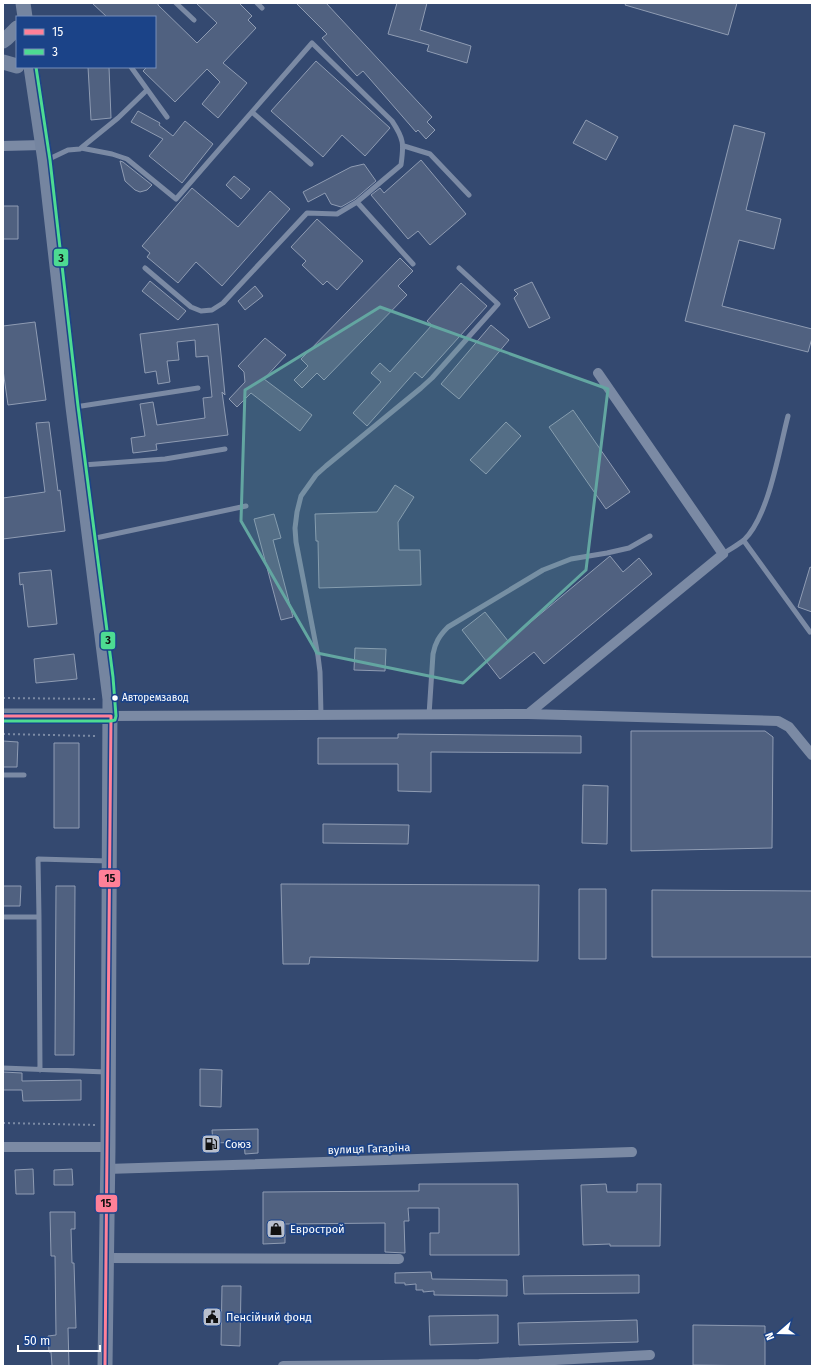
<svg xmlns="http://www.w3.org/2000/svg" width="815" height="1369" font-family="'Fira Sans',sans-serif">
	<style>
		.building { fill: #506180; stroke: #8f9cb3 }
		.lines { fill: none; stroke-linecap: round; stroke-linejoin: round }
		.path { stroke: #7b8aa4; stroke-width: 2; stroke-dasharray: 2 3; stroke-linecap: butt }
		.lane { stroke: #7b8aa4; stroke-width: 5 }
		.street { stroke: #7b8aa4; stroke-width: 10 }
		.secondary { stroke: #7585a0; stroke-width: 15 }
		.bus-1-casing { stroke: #1b4388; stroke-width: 6 }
		.bus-2-casing { stroke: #1b4388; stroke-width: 6 }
		.bus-1 { stroke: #ff8098; stroke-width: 3 }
		.bus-2 { stroke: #4ddb92; stroke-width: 3 }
		.marked { fill: #63a6a1; fill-opacity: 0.2; stroke: #63a6a1; stroke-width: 3; stroke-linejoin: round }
		.bus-dot { fill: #fff; stroke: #1b4388; stroke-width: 1.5 }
		.labels { text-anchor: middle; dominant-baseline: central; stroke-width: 3.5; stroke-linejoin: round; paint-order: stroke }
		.bus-label { font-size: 10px; fill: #fff; stroke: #1b4388; text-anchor: start }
		.poi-label { font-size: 11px; fill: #fff; stroke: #1b4388; text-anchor: start }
		.street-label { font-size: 11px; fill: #fff; stroke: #1b4388 }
		.line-badge { stroke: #1b4388; stroke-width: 1.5 }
		.pale-badge-label { font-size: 11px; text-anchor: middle; font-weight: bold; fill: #111 }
	</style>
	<rect width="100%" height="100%" fill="#344970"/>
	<path class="building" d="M92,3h66v2l39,38 20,-20 -21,-20h43l13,13 -4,4 8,8 -33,35 24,20 -29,35 -16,-14 18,-22 -13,-13 -32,33 -32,-31 4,-4h8v-50h-48z
		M296,3h30l106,114 -5,5 8,8 -9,9 -8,-9 -2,2 -53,-61 -6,5 -35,-38 5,-4z
		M397,3h30l-7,27 51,16 -4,17 -40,-12 2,-6 -41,-11z
		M626,3h111l-9,32 -103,-30z
		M316,61l74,67 -25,28 -23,-21 -19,22 -52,-46z
		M88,67h21l2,51 -20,2z
		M138,111l22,12 -1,2 14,11 12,-15 28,23 -31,39 -33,-27 14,-17 -32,-17z
		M586,120l32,17 -12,23 -33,-17z
		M734,125l31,8 -19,77 35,9 -7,30 -35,-9 -17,66 90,23v9l-4,14 -123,-31z
		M421,160l45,54 -36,31 -12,-14 -10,8 -37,-44 9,-7 4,5z
		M120,161l3,1 29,23 -5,5 -7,2 -5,-2 -10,-9z
		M364,164l12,17 -21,18 -14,8 -10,-3 -6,-11 -17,9 -5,-10 48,-25z
		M234,176l16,13 -9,10 -15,-14z
		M192,188l46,39 32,-36 20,18 -68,77 -26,-24 -18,21 -31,-26 3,-4 -8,-7z
		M3,206h15v33h-15z
		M317,219l46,42 -26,29 -10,-9 -4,4 -21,-20 4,-4 -15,-14z
		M400,258l13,13 -15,15 9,9 -83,85 -7,-7 -15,15 -8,-8 14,-14 -7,-7z
		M150,281l36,30 -8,9 -36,-29z
		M532,282l18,36 -21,10 -15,-30 4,-4 -4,-4z
		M461,283l26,23 -65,72 -7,-6 -48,54 -14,-13 28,-31 -10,-9 9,-10 10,9 42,-47 -5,-4z
		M255,286l8,10 -18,14 -7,-9z
		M35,322l11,78 -38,5 -5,-35v-44z
		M218,324l7,71 -3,-3 6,43 -72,9 1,6 -24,3 -2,-15 14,-2 -5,-32 13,-2 4,23 48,-7 -2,-20 9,-1 -4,-41 -12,1 -1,-17 -18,2 2,18 -12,1 3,21 -12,2 -2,-13 -11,2 -5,-39z
		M491,325l18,15 -50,59 -18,-15z
		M265,338l21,17 -22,24 48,36 -12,16 -49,-38 -14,14 -8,-8 16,-17 -1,-10 -6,-6z
		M573,410l57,82 -24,17 -57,-82z
		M49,422l9,69 2,-1 5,41 -62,8v-41l42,-6 -9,-69z
		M506,422l15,14 -35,38 -16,-14z
		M395,485l19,12 -16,25 1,28h21l1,35 -102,3 -1,-47h-2l-1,-27 62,-2z
		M274,514l7,24 -8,2 20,77 -12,3 -27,-101z
		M610,556l13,16 16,-14 13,16 -108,90 -10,-12 -34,27 -38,-49 23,-18 23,29z
		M810,567l2,1v44l-14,-5z
		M51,570l6,54 -29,3 -5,-43 -3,1 -1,-12z
		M355,648l31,1 -1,22 -31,-1z
		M74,654l3,25 -41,4 -2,-24z
		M631,731h134l8,6 -1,111 -141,3z
		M398,734l183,2v17l-150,-1v40l-33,-1v-27h-80v-26h80z
		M3,741l15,1 -1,25h-14z
		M54,743h25v85h-25z
		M583,785l25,1 -1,58 -25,-1z
		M323,824l86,1 -1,19 -85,-1z
		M281,884l258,1 -1,76 -228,-4 -1,7h-26z
		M3,886h18l-1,20h-17z
		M56,886h19l-1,169h-19z
		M579,889h27v70h-27z
		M652,890l160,1v66h-160z
		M200,1069l22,1 -1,37 -21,-1z
		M3,1072l19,1v8l59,-1v20l-58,1 -1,-11h-19z
		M258,1129v24l-13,1 -1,-12 -31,1 -1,-13z
		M33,1169l1,25h-18l-1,-24z
		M72,1169l1,16h-19v-15z
		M419,1184h99l1,71h-89v-22h9v-25h-31l1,13h-5l1,32 -20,-1v-29l-100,1v19l-22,1v-52l156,-1z
		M606,1184l1,8h30v-8h24l-1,62h-50v-2l-27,1 -2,-60z
		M50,1212h25v17h-4l1,34h2l2,65h-8l1,38h-17l-1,-14h-2l-1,-16 8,-1 -1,-79h-4z
		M431,1272l1,7 75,1v16l-73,-1v-4l-11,1v-2h-7v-6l-11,1v-2h-10v-10z
		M639,1275v18l-115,1 -1,-18z
		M222,1286h19l-1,60 -19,-1z
		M498,1315v28l-68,2 -1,-29z
		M637,1320l1,22 -119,3 -1,-22z
		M693,1325l72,1v40l-72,-1z"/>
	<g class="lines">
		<path class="path" d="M3,698l95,1
			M3,734l94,2
			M3,1123l94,2"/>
		<path class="lane" d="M176,3l18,17
			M257,3l5,5
			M131,67l36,50
			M252,112l59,52
			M404,146l26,8 39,41
			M81,148l37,-30 29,-28
			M47,160l21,-10 12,-1 1,-1 31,6 15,5 49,40 136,-156 80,78c12,18 12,23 9,44l-44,37 -20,12 -30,-1 -84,90 -11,7 -11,1 -10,-4 -46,-39
			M357,202l56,62
			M75,407l123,-19
			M83,465l82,-6 60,-10
			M91,539l155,-33
			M744,541l66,91
			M723,554c7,-5 15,-9 21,-14 25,-24 35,-90 44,-124
			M321,715l-1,-43 -2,-16 -22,-114 -1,-14 2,-16 4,-16 15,-21 10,-9 95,-78 11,-10 66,-74 -39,-36
			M429,715l4,-61c2,-11 6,-18 15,-27l95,-57 28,-11 36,-6 22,-5 21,-12
			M3,775h21
			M3,917h36l1,153
			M39,917l-1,-58 71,2
			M3,1068l103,4"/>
		<path class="street" d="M3,146l40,-1
			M528,714l195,-160 -125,-181
			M111,716l417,-2 250,7 11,6 23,28
			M3,1147h105
			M107,1169l525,-17
			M106,1258l293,1
			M283,1366l196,-2 171,-9"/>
		<path class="secondary" d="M23,3l2,14
			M3,41l4,-3 10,-10
			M3,62l14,4
			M31,67l14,94 28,246 37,292 -2,448 -3,219
			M3,716h108"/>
		<g class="bus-1-casing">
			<path id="bus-1" d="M3,716h108
				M105,1366l6,-650"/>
		</g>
		<g class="bus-2-casing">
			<path id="bus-2" d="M3,721h108l4,-1 1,-4 -3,-39 -35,-271 -28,-246 -14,-93"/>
		</g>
		<use href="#bus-1" class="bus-1"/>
		<use href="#bus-2" class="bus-2"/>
	</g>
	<path class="marked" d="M380,307l228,82 -22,181 -123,113 -146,-30 -76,-132 4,-131z"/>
	<defs>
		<g id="fuel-square" transform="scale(1)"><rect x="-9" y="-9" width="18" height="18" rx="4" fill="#b8bfcd" stroke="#1b4388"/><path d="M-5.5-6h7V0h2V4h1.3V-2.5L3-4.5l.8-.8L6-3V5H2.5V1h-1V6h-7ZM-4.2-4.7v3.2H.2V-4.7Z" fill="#111"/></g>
		<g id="shop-square" transform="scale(1)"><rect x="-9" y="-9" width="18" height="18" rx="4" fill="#b8bfcd" stroke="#1b4388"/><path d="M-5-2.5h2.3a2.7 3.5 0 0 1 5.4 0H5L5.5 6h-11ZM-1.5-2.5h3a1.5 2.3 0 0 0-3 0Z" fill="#111"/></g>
		<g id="civic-square" transform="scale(1)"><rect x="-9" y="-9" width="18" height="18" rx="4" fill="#b8bfcd" stroke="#1b4388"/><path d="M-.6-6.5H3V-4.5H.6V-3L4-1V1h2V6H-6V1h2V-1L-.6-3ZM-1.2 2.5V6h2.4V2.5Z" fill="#111"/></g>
	</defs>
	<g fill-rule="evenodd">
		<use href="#fuel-square" x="211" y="1144"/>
		<use href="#shop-square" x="276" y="1229"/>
		<use href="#civic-square" x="212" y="1317"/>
	</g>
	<circle class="bus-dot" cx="115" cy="698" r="3.5"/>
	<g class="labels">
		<g class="bus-label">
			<text x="122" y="698">Авторемзавод</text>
		</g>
		<g class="poi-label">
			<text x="225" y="1144">Союз</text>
			<text x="290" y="1229">Еврострой</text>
			<text x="226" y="1317">Пенсійний фонд</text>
		</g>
		<g class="street-label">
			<text transform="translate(369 1149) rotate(-2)">вулиця Гагаріна</text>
		</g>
	</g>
	<g class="line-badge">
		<rect x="53" y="248" width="16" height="19" rx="4" fill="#4ddb92"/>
		<rect x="100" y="631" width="16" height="19" rx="4" fill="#4ddb92"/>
		<rect x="98" y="869" width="23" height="19" rx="4" fill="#ff8098"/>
		<rect x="95" y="1194" width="23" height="19" rx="4" fill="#ff8098"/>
	</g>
	<g class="pale-badge-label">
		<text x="61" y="262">3</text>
		<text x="108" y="644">3</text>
		<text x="110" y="882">15</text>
		<text x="106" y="1207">15</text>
	</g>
	<rect width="815" height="1369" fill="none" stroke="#ffffff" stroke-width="8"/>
	<rect x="16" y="16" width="140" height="52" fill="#1b4388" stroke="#768eb8"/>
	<rect x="24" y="29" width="20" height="6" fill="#ff8098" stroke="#768eb8"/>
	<text x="52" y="36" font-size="12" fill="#ffffff">15</text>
	<rect x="24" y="49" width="20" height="6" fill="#4ddb92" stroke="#768eb8"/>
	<text x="52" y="56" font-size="12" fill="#ffffff">3</text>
	<g transform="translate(779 1333) rotate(250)" stroke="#1b4388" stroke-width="3" paint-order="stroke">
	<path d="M0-3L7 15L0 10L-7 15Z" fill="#ffffff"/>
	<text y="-6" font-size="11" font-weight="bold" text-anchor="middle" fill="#ffffff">N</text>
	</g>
	<path d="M18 1345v6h82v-6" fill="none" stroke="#ffffff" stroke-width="2"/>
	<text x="24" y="1345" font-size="12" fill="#ffffff" stroke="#1b4388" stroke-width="3" paint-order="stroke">50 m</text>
</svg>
